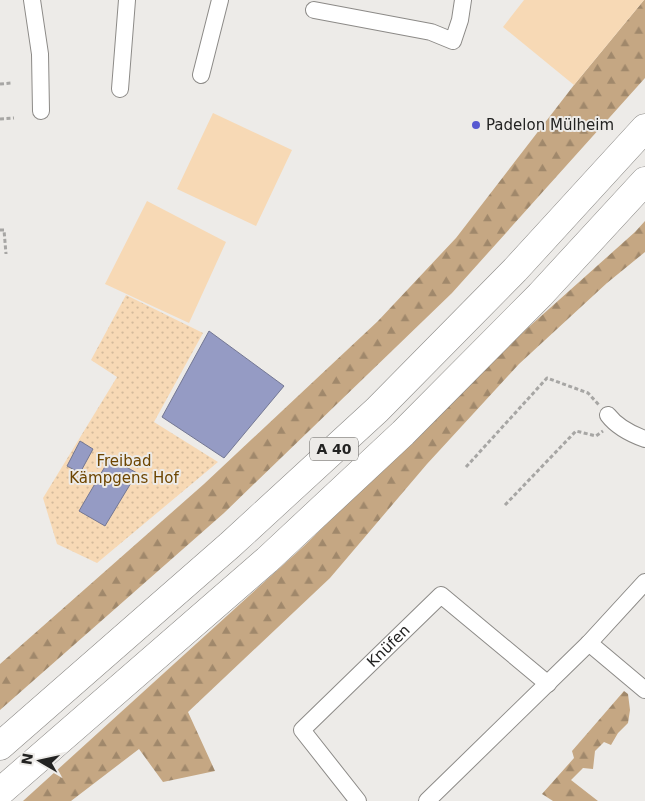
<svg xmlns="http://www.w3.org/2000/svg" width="645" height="801" font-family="'DejaVu Sans',sans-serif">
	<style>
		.forest { fill: url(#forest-firs) }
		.park { fill: url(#park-dots) }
		.garden { fill: #f7d9b5 }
		.water { fill: #959bc4; stroke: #737793 }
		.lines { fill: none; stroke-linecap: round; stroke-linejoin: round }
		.street-casing { stroke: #8c8a87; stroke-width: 18 }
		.highway-casing { stroke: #8c8a87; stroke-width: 29 }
		.path { stroke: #a7a6a4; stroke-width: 3; stroke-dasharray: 4 2.5; stroke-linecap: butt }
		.street { stroke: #fff; stroke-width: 16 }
		.highway { stroke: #fff; stroke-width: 28 }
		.poi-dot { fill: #5859d1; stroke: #edebe8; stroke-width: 2 }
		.labels { text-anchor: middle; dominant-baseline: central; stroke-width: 4; stroke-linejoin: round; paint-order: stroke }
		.shield { fill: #edebe8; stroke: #605f5d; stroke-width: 1 }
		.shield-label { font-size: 14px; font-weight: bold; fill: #232322 }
		.poi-label { font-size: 15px; fill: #232322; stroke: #edebe8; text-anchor: start }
		.park-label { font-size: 15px; fill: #6d4501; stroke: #edebe8 }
		.street-label { font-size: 15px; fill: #232322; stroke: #edebe8 }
	</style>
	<defs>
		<pattern id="forest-firs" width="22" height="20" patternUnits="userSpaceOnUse" patternTransform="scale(1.25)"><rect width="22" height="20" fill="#c5a783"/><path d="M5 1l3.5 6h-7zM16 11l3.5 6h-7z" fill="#a0886b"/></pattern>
		<pattern id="park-dots" width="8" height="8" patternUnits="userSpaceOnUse" patternTransform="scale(1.25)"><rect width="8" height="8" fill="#f7d9b5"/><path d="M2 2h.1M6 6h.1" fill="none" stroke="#d3ba9b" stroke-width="1.8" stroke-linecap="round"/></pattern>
	</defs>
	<rect width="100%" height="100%" fill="#edebe8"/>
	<path class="forest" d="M644,0h1v78l-193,215 -228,220 -224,197v-46l204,-180 174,-163 78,-83 118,-153z
		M645,221v31l-38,31 -88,81 -92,100 -97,114 -142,134 27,59 -52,11 -24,-33 -68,52h-48l281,-255 208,-204 123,-110z
		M624,691l4,3 2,16 -2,13 -10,10 -7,12 -7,-3 -9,9 -2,18 -10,-1 -12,12 27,21h-45l-11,-7 32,-36 -2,-7z"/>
	<path class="park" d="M126,295l77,38 -49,89 64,40 -121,101 -40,-19 -14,-46 74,-121 -26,-17z"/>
	<path class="garden" d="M524,0h120l-70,85 -71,-58z
		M213,113l79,37 -36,76 -79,-37z
		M147,201l79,41 -37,81 -84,-39z"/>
	<path class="water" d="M209,331l75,55 -60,72 -62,-41z
		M80,441l13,8 -13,24 -13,-7z
		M110,458l27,15 -32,53 -26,-15z"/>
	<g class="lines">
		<g class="street-casing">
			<g id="street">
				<path d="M32,0l8,54 1,57"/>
				<path d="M314,10l117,22 22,9 7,-21 3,-20"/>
				<path d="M201,75l19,-75"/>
				<path d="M120,89l7,-89"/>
				<path d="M608,415c9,12 23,19 37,24"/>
				<path d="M589,643l56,47"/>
				<path id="s1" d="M358,801l-56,-71 139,-135 107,89"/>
				<path d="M427,801l162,-158 56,-61"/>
			</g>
		</g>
		<g class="highway-casing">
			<path id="highway" d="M0,746l230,-201 147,-135 138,-140 130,-142
				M0,792l267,-232 136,-127 137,-138 105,-114"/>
		</g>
		<path class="path" d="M0,84l11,-1
			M0,119l14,-1
			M0,230h4l2,24
			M466,467l81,-89 41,15 11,12
			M505,505l71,-74 20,5 7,-5"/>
		<use href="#street" class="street"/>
		<use href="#highway" class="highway"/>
	</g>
	<circle class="poi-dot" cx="476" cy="125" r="5"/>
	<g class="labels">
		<rect class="shield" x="310" y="437.5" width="48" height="23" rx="4"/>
		<g class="shield-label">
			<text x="334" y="449">A 40</text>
		</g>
		<g class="poi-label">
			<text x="486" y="125">Padelon Mülheim</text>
		</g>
		<g class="park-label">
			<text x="124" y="461">Freibad<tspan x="124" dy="17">Kämpgens Hof</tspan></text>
		</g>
		<g class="street-label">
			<text stroke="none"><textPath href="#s1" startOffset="211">Knüfen</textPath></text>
		</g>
	</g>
	<g transform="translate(40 761) rotate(279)" stroke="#edebe8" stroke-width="4" paint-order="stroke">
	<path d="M0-4L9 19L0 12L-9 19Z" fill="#232322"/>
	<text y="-8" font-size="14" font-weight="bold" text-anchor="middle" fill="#232322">N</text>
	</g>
</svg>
